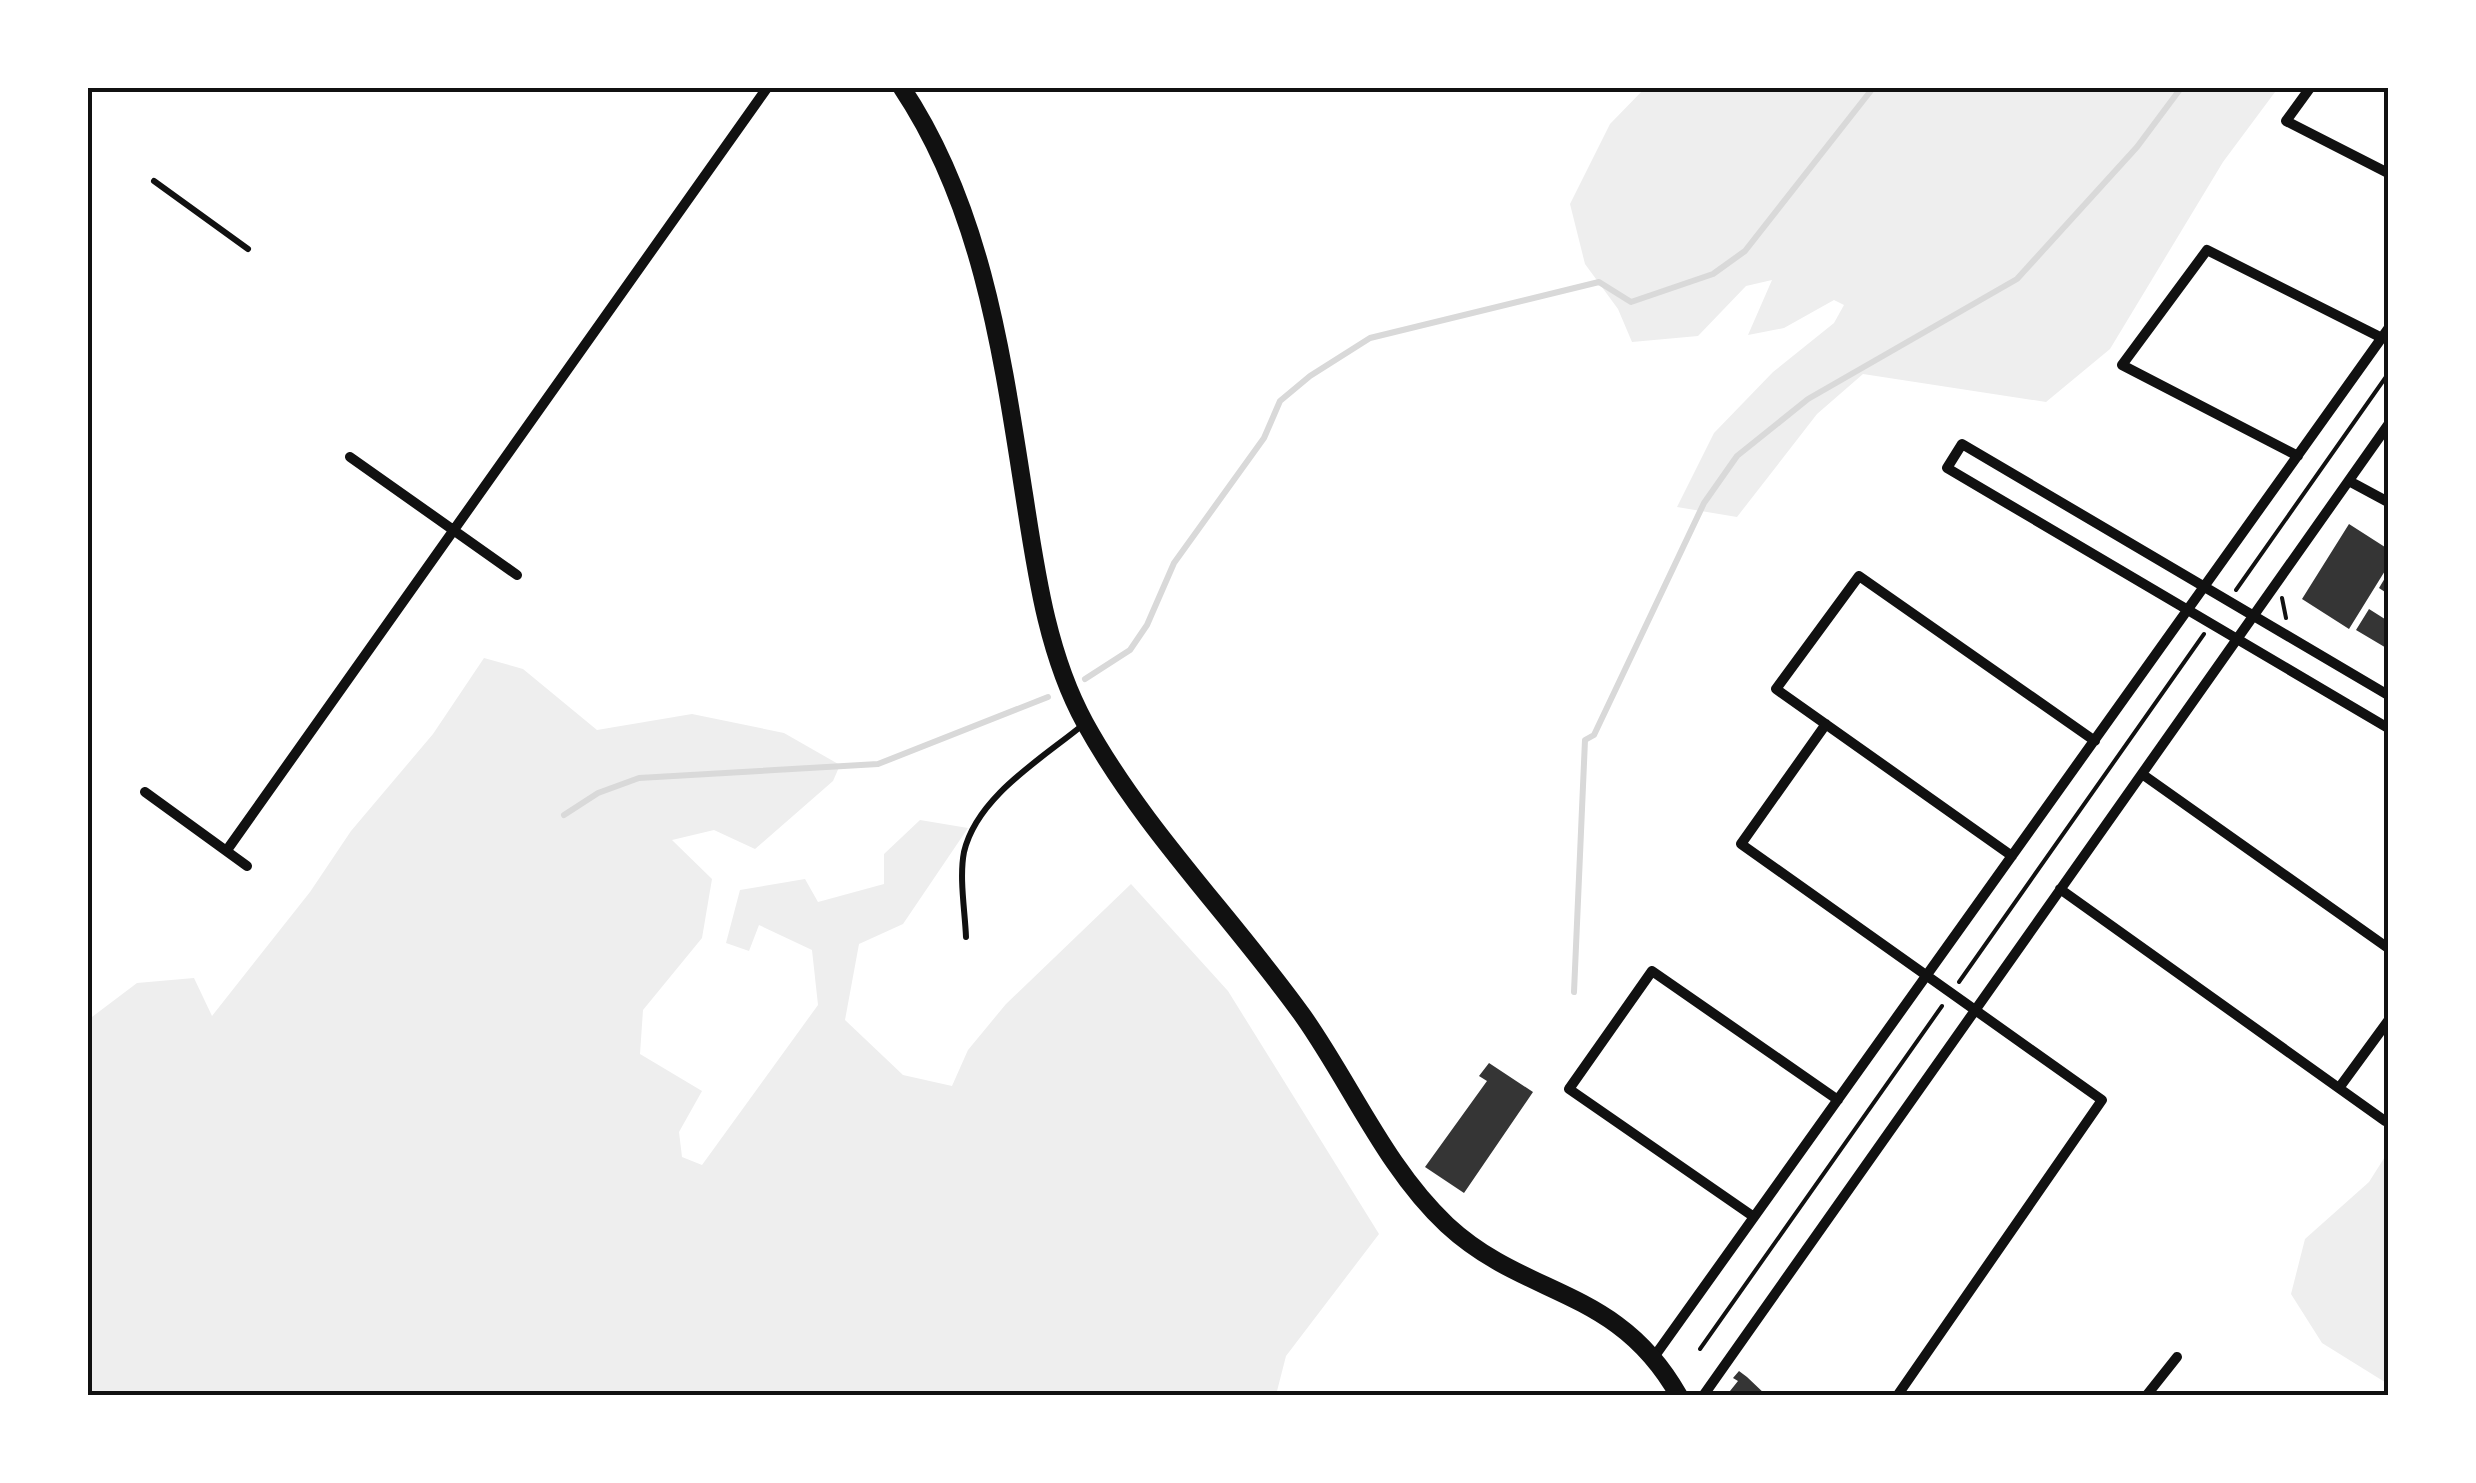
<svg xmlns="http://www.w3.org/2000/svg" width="2476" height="1483" font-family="'Noto Sans',sans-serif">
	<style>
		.green { fill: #eee }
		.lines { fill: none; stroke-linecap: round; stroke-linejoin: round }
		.stream { stroke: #d9d9d9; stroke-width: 6 }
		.building { fill: #353535 }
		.path { stroke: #111; stroke-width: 4 }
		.service { stroke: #111; stroke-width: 6 }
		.minor { stroke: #111; stroke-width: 10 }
		.secondary { stroke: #111; stroke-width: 18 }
		.neatline { fill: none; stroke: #111; stroke-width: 4 }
	</style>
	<rect width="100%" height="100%" fill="#fff"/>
	<path class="green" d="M1645,88h633l-55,74 -113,187 -64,53 -183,-28 -46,40 -80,103 -60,-10 37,-74 59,-61 61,-49 10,-18 -10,-5 -50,28 -36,7 24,-55 -26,6 -48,50 -66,6 -14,-33 -33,-45 -15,-60 40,-80z
		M484,658l39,11 74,61 95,-16 92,19 56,32 -7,16 -78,68 -41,-19 -42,10 40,39 -10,59 -59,72 -3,44 62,37 -23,41 3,25 20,8 116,-160 -6,-55 -53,-25 -10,26 -23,-8 14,-53 65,-11 13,23 66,-18v-30l36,-34 48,8 -65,96 -44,20 -14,76 58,55 49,11 16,-36 38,-46 125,-120 97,107 151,243 -93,122 -10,39h-1188v-375l49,-37 57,-5 18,38 98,-124 41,-61 82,-97z
		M2388,1152v232l-66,-41 -31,-49 14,-55 64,-57z"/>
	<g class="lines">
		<path class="stream" d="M1085,679l45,-29 17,-25 27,-62 90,-125 16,-37 30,-25 60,-38 229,-56 32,20 82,-28 32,-23 128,-163
			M564,815l34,-22 41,-15 239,-14 170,-67
			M1574,992l11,-252 9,-5 110,-232 33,-47 71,-57 209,-120 120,-132 44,-59"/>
	</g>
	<path class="building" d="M2349,524l39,25v17l-39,63 -47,-30z
		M2388,573v21l-9,-6z
		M2369,609l19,12v28l-32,-19z
		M1489,1063l44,29 -69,101 -39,-26 62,-86 -8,-5z
		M1739,1371l8,6 20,19h-41l12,-15 -5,-3z"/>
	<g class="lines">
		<path class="path" d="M2236,590l152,-216
			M2282,598l4,20
			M1959,982l245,-348
			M1700,1349l242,-343"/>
		<path class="service" d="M154,181l94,68
			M966,937c-1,-26 -7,-59 -2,-85 13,-56 79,-94 120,-128"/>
		<path class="minor" d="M2310,88l-24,33 102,52
			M2298,456l-176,-91 85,-115 175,88
			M350,457l167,118
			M2349,481l39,21
			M2388,695l-426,-251 -15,24 441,260
			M1826,724l-85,120 361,256 -205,296
			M2142,774l246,174
			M145,792l102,74
			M227,850l540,-762
			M2012,856l-236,-167 83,-113 236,165
			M2060,889l325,232
			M2339,1088l49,-67
			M1754,1217l-185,-128 83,-118 186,129
			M1654,1357l734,-1028
			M1703,1396l685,-971
			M2146,1396l31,-39"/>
		<path class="secondary" d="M902,88c80,120 100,266 122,406 12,77 23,160 61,229 59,107 148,195 218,293 48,68 83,152 144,209 80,74 170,61 232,171"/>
	</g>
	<rect width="2476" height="1483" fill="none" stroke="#ffffff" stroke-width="180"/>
	<rect x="90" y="90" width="2296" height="1303" class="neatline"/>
</svg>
